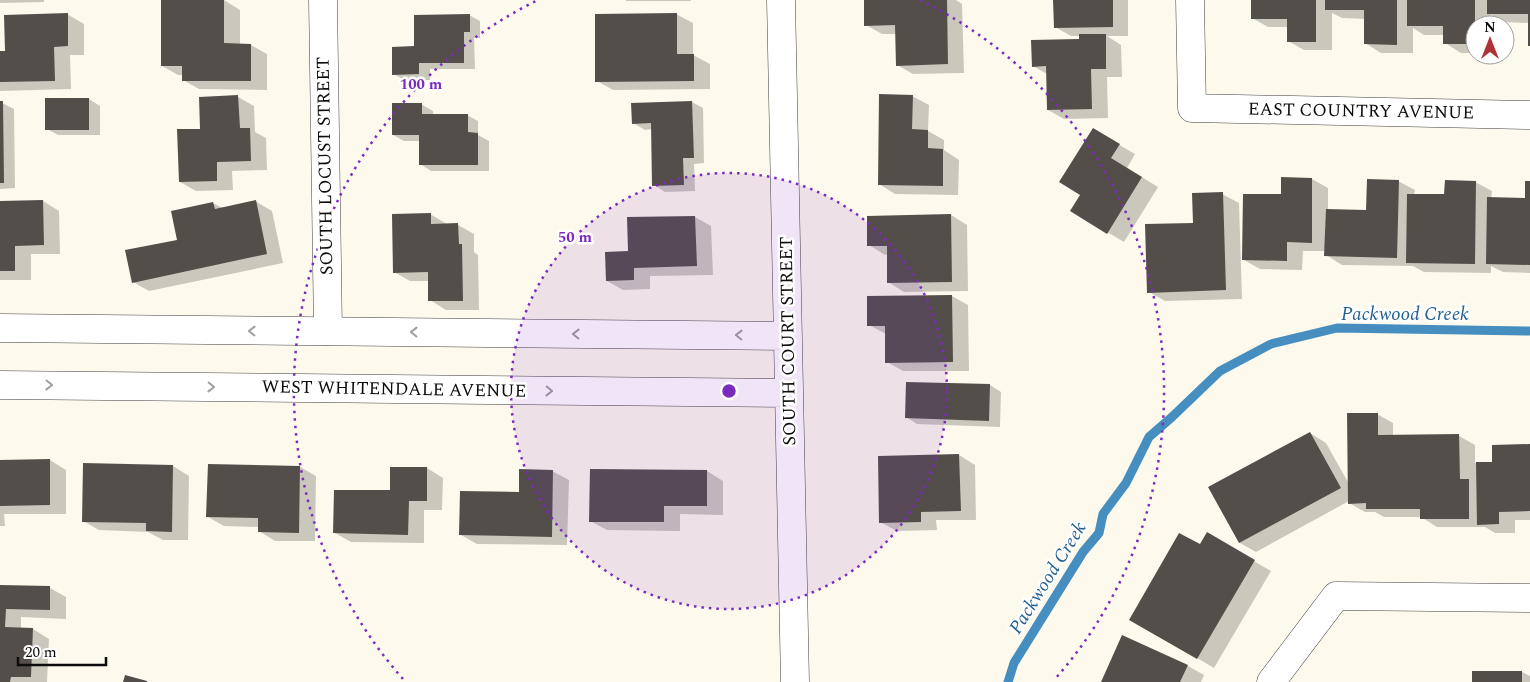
<svg xmlns="http://www.w3.org/2000/svg" width="1530" height="682" font-family="Spectral,serif">
	<style>
		.shadow { fill: #0003 }
		.lines { fill: none; stroke-linecap: round; stroke-linejoin: round }
		.stream { stroke: #468ebf; stroke-width: 9 }
		.building { fill: #544e4a }
		.minor-casing { stroke: #3f3f3f; stroke-width: 29 }
		.tertiary-casing { stroke: #3f3f3f; stroke-width: 29 }
		.minor { stroke: #fff; stroke-width: 28 }
		.tertiary { stroke: #fff; stroke-width: 28 }
		.oneway { stroke: #9e9e9e }
		.ring { fill: none; stroke: #7b2cbf; stroke-width: 2.5; stroke-dasharray: 2.5 5 }
		.labels { text-anchor: middle; dominant-baseline: central; stroke-width: 5; stroke-linejoin: round; paint-order: stroke }
		.street-label { font-size: 18px; fill: #0c0c0c; stroke: #fff }
		.water-label { font-size: 19px; font-style: italic; fill: #236091; stroke: #fff }
		.centre { fill: #7b2cbf; stroke: #fff; stroke-width: 2.5 }
		.ring-label { font-size: 15px; text-anchor: middle; font-weight: bold; fill: #7b2cbf; stroke: #fff; stroke-width: 5; stroke-linejoin: round; paint-order: stroke }
	</style>
	<rect width="100%" height="100%" fill="#fdfaed"/>
	<path class="shadow" d="M0,0h44v2l-44,1z
		M163,0h61l16,10v35h11l16,9v36l-68,-1 -16,-9v-5h-5l-16,-9z
		M626,0h65v1h-65z
		M865,0h91l6,4 2,69 -51,1 -16,-9 -1,-31h-14l-16,-9z
		M1054,0h83h-9v36h-21l14,9 1,32h-15l1,41 -44,1 -16,-9 -1,-36 -14,-8 48,-26v-4h-10l-16,-9z
		M1252,0h278v46l-1,-23 -25,-1 -13,-7v10h-16v28h-14l-16,-10 -1,-8h-20l-11,-7v25h-32l-16,-10v-24l-23,-1 -10,-5v37h-28l-16,-9v-14h-20l-16,-9z
		M67,14l17,10v31h-14l1,34 -71,2v-38h6z
		M676,14l17,9v32l17,9v25l-97,1 -16,-9z
		M469,15l11,6v17h-6l1,31h-45v11h-25l-12,-6 23,-27z
		M912,96l17,9 -1,26 16,9v10l15,10 -1,35 -63,-1 -16,-10z
		M238,97l16,9 1,26 11,6 1,32 -35,1 1,19 -37,1 -16,-9 21,-52 -1,-32z
		M89,99l11,7v29h-42l-11,-6z
		M0,102l14,7 1,79 -15,1z
		M692,102l11,6 1,55 -10,1 1,27 -30,1 -11,-7 -2,-56 -7,1 -12,-7z
		M421,104l12,7v4h34l11,6v14l11,6v30h-58l-11,-7v-23h-16l-11,-6z
		M1109,139l26,15 -8,14 31,19 -34,55 -52,-31 10,-17z
		M1312,179l16,9v23l39,1 31,-31 17,9 -1,5 32,1 29,-14 17,9 -1,8h35l4,-17v91l-27,-1 -12,-6v7l-67,-1 -11,-6 -71,-1 -16,-10v-4h-23l-1,19 -42,-1 -16,-9 38,-64z
		M1222,194l17,9 3,96 -77,2 -16,-9z
		M43,201l16,10 1,43h-29v26h-31v-78z
		M255,201l17,10 11,52 -134,28 -16,-9 46,-41 -7,-29 41,-9 10,5z
		M430,214l17,10 11,1 16,9v18l4,3 1,55h-33l-16,-10 -1,-19h-19l-16,-9z
		M951,215l16,10 1,66 -64,1 -16,-10v-28l-3,1 -16,-10z
		M695,217l16,9 2,49 -63,1v13l-27,1 -16,-9 23,-28 -1,-34z
		M952,296l16,9 1,66h-66l-16,-9 -1,-28 -17,-9z
		M990,385l11,7 -1,35 -83,-3 -11,-7z
		M1377,414l16,9v13h66l16,9v18h18l37,-17v74h-15v13h-20l-10,-6h-48l-16,-10h-37l-9,-5h-10l-16,-9v-2l-93,51 -16,-9 -30,-56 100,-54 16,10 23,41z
		M959,455l16,10 1,55h-40l1,10 -40,1 -17,-9z
		M50,460l16,10v44h-62l1,12h-5v-65z
		M173,466l16,10 -1,64h-25l-15,-8 -49,-2 -16,-9z
		M300,467l16,9 -1,65h-40l-16,-10v-4l-35,-1 -16,-9z
		M427,468l16,10 -1,32h-18v33l-73,-1 -16,-9z
		M552,471l17,9 -2,65 -90,-1 -16,-9z
		M707,471l16,10v34l-43,-1v17l-73,-1 -17,-9z
		M1207,534l64,37 -57,97 -83,-49 69,-73z
		M0,586l50,2 16,9v22l-45,-2v12h12l16,10 -2,43h-47z
		M1123,636l65,30 16,9 -3,7h-99z
		M1522,672l8,4v6h-57z"/>
	<g class="lines">
		<path class="stream" d="M1008,682l6,-19 69,-111 16,-19 4,-19 23,-31 23,-46 23,-20 48,-46 51,-27 66,-16 193,3"/>
	</g>
	<path class="building" d="M161,0h63v43l27,1v37h-69v-15h-21z
		M864,0h83l1,64 -52,2 -1,-41 -31,1z
		M1053,0h60v27l-59,1z
		M1251,0h65v42h-29v-23h-36z
		M1325,0h72v45l-33,-1v-34h-39z
		M1407,0h68v44h-32v-18h-36z
		M1487,0h43v46h-2v-32h-41z
		M68,13v33l-14,1 1,34 -55,1v-31h5l-1,-36z
		M677,13v41h17v27l-99,1v-68z
		M470,14v18h-6v31h-45v11l-27,1v-28l22,-1v-31z
		M1079,34h27v35h-15l1,40 -45,1 -1,-44 -14,1 -1,-27 48,-1z
		M879,94l34,1 -1,34 16,1v18l15,1v37l-65,-1z
		M238,95l2,33h10l1,33 -34,1v19l-38,1 -2,-53h23l-1,-32z
		M45,98h44v32h-44z
		M0,101h3l1,82h-4z
		M692,101l2,57h-11l1,27 -32,1 -1,-63 -19,1 -1,-21z
		M392,103h30v11h46v18l10,1v32h-59v-30h-27z
		M1093,128l27,16 -9,14 31,19 -35,57 -37,-23 10,-16 -21,-13z
		M1281,177l31,1v65l-25,-1v19l-45,-1 1,-66h38z
		M1367,179l32,1 -2,78 -73,-2 2,-47 40,1z
		M1445,180l31,1 -1,83 -69,-1 1,-69h37z
		M1525,181h5v84l-44,-1 1,-67 38,1z
		M1223,192l3,98 -79,3 -2,-69 48,-1 -1,-30z
		M43,200l1,45 -29,1v25h-15v-70z
		M256,200l11,54 -135,29 -7,-33 52,-10 -6,-29 42,-9 2,7z
		M431,213v11l27,-1 1,21h3l1,57h-35v-29l-35,1 -1,-59z
		M951,214l1,68 -65,1v-37h-20v-30z
		M695,216l2,50 -63,2v12l-28,1 -1,-29 23,-1 -1,-34z
		M952,295l1,67 -68,1v-37h-18v-30z
		M906,382l84,2 -1,37 -84,-3z
		M1347,413h31v22l81,-1 1,45h9v40h-49v-10h-54v-6l-18,1z
		M1310,432l31,56 -102,55 -31,-56z
		M1530,444v67l-31,1v12l-22,1 -1,-63h16v-17z
		M959,454l2,57 -40,1v10l-42,1 -1,-67z
		M50,459v46l-50,1v-46z
		M83,463l90,2 -1,67 -26,-1v-8l-64,-1z
		M208,464l92,2 -1,67 -41,-1v-14l-52,-1z
		M390,467h37v34h-18l-1,34 -75,-2 1,-43h56z
		M519,469l34,1 -1,67 -93,-2 1,-44 59,1z
		M590,469l117,1v36h-43v16h-75z
		M1207,532l48,28 -58,99 -68,-39 50,-87 21,11z
		M0,585l50,1v24l-44,-1 -1,18 28,1 -2,49h-20l-1,5h-10z
		M1122,635l66,30 -8,17h-79z
		M1472,671h50v11h-50z
		M125,675l22,6v1h-24z"/>
	<g class="lines">
		<g class="minor-casing">
			<path id="minor" d="M323,0l5,331
				M1190,0l2,108 338,7
				M1271,682l65,-86 194,2"/>
		</g>
		<g class="tertiary-casing">
			<path id="tertiary" d="M781,0l14,682
				M0,328l788,8
				M0,385l789,8"/>
		</g>
		<use href="#minor" class="minor"/>
		<use href="#tertiary" class="tertiary"/>
	</g>
	<defs><path id="oneway-chevron" d="M-2-3.5L2.5 0L-2 3.5" fill="none" stroke-width="1.6" stroke-linecap="round" stroke-linejoin="round" transform="scale(1.25)"/></defs>
	<g class="oneway">
		<use href="#oneway-chevron" transform="translate(252 331) rotate(-179)"/>
		<use href="#oneway-chevron" transform="translate(414 332) rotate(-179)"/>
		<use href="#oneway-chevron" transform="translate(576 334) rotate(-179)"/>
		<use href="#oneway-chevron" transform="translate(739 335) rotate(-179)"/>
		<use href="#oneway-chevron" transform="translate(49 385) rotate(1)"/>
		<use href="#oneway-chevron" transform="translate(211 387) rotate(1)"/>
		<use href="#oneway-chevron" transform="translate(549 391) rotate(1)"/>
	</g>
	<circle cx="729" cy="391" r="218" fill="#7b2cbf" fill-opacity=".12"/>
	<g class="ring">
		<circle cx="729" cy="391" r="218"/>
		<path d="M403 679A435 435 0 0 1 538 0M920 0A435 435 0 0 1 1055 679"/>
	</g>
	<g class="labels">
		<g class="street-label">
			<text transform="translate(1361 111) rotate(1)">EAST COUNTRY AVENUE</text>
			<text transform="translate(325 166) rotate(-91)">SOUTH LOCUST STREET</text>
			<text transform="translate(788 341) rotate(-91)">SOUTH COURT STREET</text>
			<text transform="translate(394 389) rotate(1)">WEST WHITENDALE AVENUE</text>
		</g>
		<g class="water-label">
			<text x="1405" y="314">Packwood Creek</text>
			<text transform="translate(1048 578) rotate(-58)">Packwood Creek</text>
		</g>
	</g>
	<circle cx="729" cy="391" r="8" class="centre"/>
	<g class="ring-label">
		<text x="421" y="89">100 m</text>
		<text x="575" y="242">50 m</text>
	</g>
	<g transform="translate(1490 40)"><circle r="24" fill="#ffffff" stroke="#9e9e9e"/>
	<path d="M0-4L9 19L0 12L-9 19Z" fill="#ad3338"/>
	<text y="-8" font-size="14" font-weight="bold" text-anchor="middle" fill="#0c0c0c">N</text>
	</g>
	<path d="M18 657v8h88v-8" fill="none" stroke="#0c0c0c" stroke-width="2.5"/>
	<text x="25" y="657" font-size="15" fill="#0c0c0c" stroke="#ffffff" stroke-width="4" paint-order="stroke">20 m</text>
</svg>
